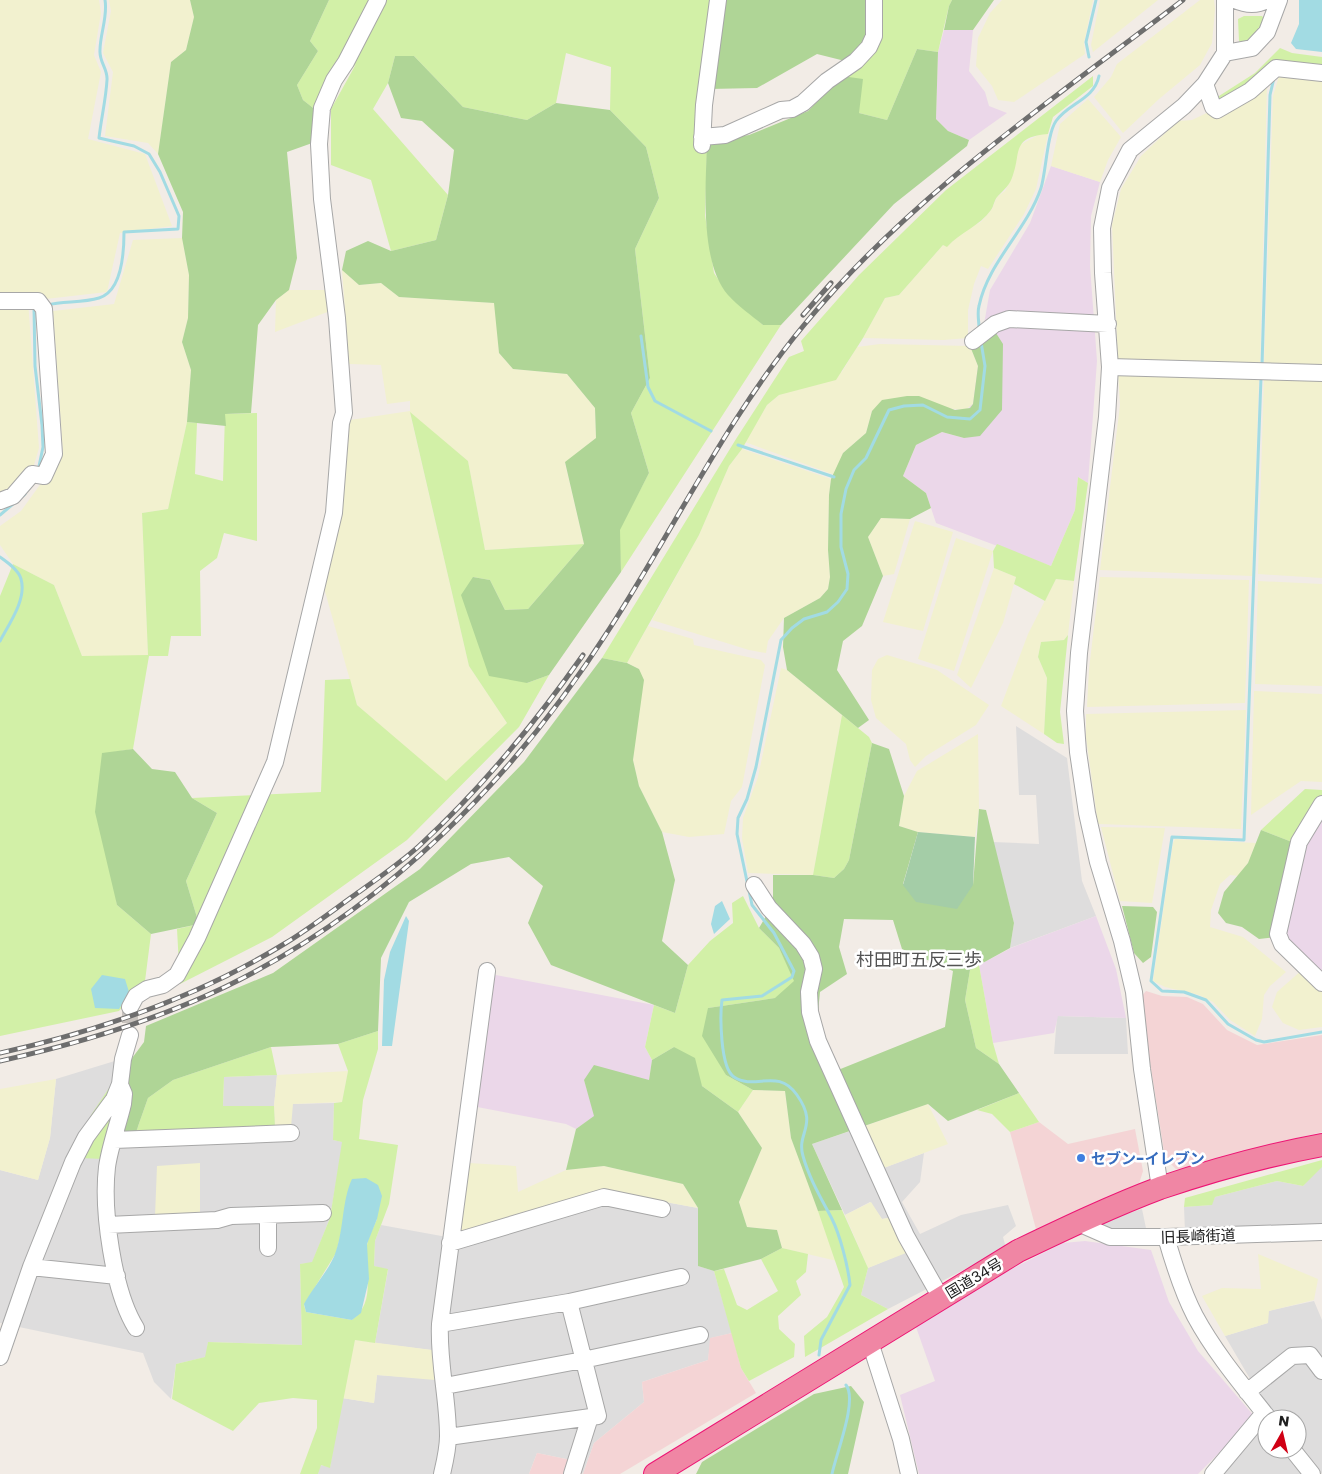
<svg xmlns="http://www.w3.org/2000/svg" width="1322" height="1474" font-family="Poppins,'Noto Sans JP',sans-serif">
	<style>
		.residential { fill: #dedddd }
		.commercial { fill: #f4d4d5 }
		.industrial { fill: #ebd7e9 }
		.farmland { fill: #f2f1cf }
		.grass { fill: #d2f0a7; fill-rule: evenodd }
		.forest { fill: #afd596; fill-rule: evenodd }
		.cemetery { fill: #a4cda7 }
		.water { fill: #a2dbe3 }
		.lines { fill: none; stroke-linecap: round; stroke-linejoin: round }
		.stream { stroke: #a2dbe3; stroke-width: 3 }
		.minor-tunnel { stroke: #c8c3be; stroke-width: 16; stroke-dasharray: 16 8; stroke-linecap: butt }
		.minor-casing { stroke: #a7a7a7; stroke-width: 18 }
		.highway-casing { stroke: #ed1574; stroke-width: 24 }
		.minor { stroke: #fff; stroke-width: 16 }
		.highway { stroke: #f086a4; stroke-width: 22 }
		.rail-casing { stroke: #6e6e6e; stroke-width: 5 }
		.rail { stroke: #fff; stroke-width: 3; stroke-dasharray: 9; stroke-linecap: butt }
		.shop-dot { fill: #3f7fe0; stroke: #fff; stroke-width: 2 }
		.labels { text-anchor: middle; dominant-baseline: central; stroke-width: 5; stroke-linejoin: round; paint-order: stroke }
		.shop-label { font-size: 15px; font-weight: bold; fill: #366cbe; stroke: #fff; text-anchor: start }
		.street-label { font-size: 15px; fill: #202020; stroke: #fff }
		.quarter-label { font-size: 18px; fill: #535353; stroke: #fff }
	</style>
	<rect width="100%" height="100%" fill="#f2ece6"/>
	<path class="residential" d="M1016,726l51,32 15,123 14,35 -86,32 4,-25 -21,-81 46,2 -3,-49h-17z
		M1057,1016l69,2 2,36h-74z
		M118,1060l-7,73 112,-26 1,-30 53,-2 -3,31 1,21 18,-23 41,-1 -1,37 10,2 -13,76 -18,45 -12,1 2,81 -94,-3 -2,15 -30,7 -5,35 -17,-17 -11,-29 -143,-30v-153l38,10 12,-42 6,-59z
		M865,1126l16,43 43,-16 -4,29 -18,20 18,32 41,-19 47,-10 8,21 -13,11 3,11 -118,61 -27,-14 7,-27 38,-16 -13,-35 -11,2 -12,-17 -25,13 -33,-71z
		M1319,1167h3v60l-137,5 -1,-25 27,-2 4,-8 62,-16 26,5z
		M600,1190l98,18v58l16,5 18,62 -21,5 -3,22 -66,22 2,20 -50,41 -11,31 -12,-14 -34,-7 -8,21h-211l2,-9 10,2 12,-69 32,5 3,-28 58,4 -4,-29 -56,-7 13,-73 -14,-4 1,-25 6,-16 66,12z
		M1142,1209l5,24 -44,-3 -4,-8z
		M1314,1301l8,19v154l-25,-31v-24h-19l-18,-23 -35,-60 43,-13v-12z
		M1255,1417l12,14v18h14l20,25h-93z"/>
	<path class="commercial" d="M1146,991l16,5 25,1 16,7 24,26 30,15 65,-10v97l-66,16 -72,22 -8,-1 -11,-11 -25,-160z
		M1039,1122l29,22 67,-15 8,42 -5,16 -52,20 -49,26 -27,-101z
		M732,1333l9,35 15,25 -136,81h-37l11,-31 50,-41 -2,-20 66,-22 2,-22z
		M537,1453l34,7 11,14h-53z"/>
	<path class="industrial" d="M944,30h29l-4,41 16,21 4,14 18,7 -38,27 -21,-9 -12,-12 2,-67z
		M1051,166l49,16 -9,34 -1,50 7,95 -9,122 -10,-6 -3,33 -24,56 -115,-43 -10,-30 -23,-17 13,-31 26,-13 22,6 26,-148 40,-67z
		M1322,812v163l-35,-33 -3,-15 16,-79z
		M1096,916l20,53 10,49 -68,-2 -4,17 -61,10 -14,-78 32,-17z
		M496,975l158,30 -9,42 7,13 -3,20h-65l11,36 -19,13 -10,-5 -94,-18 16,-124z
		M1085,1241l66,9 18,52 29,49 57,66 -57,57h-279l-19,-79 35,-14 -19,-54 72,-46 75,-38z"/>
	<path class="farmland" d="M0,0h99l2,13 -7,42 7,17 -13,67 57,15 27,72 -52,7 -13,59 -79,9 11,147 -5,17 -23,36 -11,7z
		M109,0h81l4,17 -8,33 -15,12 -13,92 -10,-11 -43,-7 8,-64 -10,-19 8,-42z
		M1002,0h91l-9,43 1,11 -71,48 -16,-2 -6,-14 -16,-20 2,-28 12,-25z
		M1100,0h58l-65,52 -2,-7z
		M1200,0h14l1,9 -3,34 -12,22 -41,34 -36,34 -29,-36 17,-20 6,-13z
		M1279,76l43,4v287h-58l9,-271z
		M1267,84l-7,284 -142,-6 -6,-137 9,-36 20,-33 37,-35 14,-1z
		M1088,99l33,38 -13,23 -8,22 -49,-16 9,-42z
		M1040,134h8l-12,55 -12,25 -36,55 -7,-3 -7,18 -6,26v28l-25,2 -80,-2 22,-40 14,-3 44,-50 4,1 20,-17 14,-7 11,-13 5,-12 8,-6 8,-16 4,-24 3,-6z
		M182,238l7,37 -1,43 -6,24 9,28 -4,52 -19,87 -26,4 6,143h-66l-28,-71 -41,-21 -13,-19v-19l21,-15 42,-58 -10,-142 61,-7 19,-64z
		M342,270l17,15 22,-2 18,14 96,6 4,50 14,16 54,5 28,34 1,30 -31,25 19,81 -99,6 -17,-89 -58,-48 59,253 38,57 -61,59 -89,-77 -33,-117 18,-83 8,-85 60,-9v-10l-23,3 -6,-39 -32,-1z
		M289,290h40l1,21 -55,21 1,-32z
		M880,344l90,2 8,20 -5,38 -8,6 -20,-2 -9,-5 -64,8 -6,22 -23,20 -8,22 -90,-33 22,-37 12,-10 63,-23 15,-25z
		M1118,371l141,6 -7,199 -152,-6 20,-165z
		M1264,377l58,1v200l-64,-4z
		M742,449l89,30 -2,16 -1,55 2,27 -2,12 -8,9 -36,20 -16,23 -2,12 -17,-3 -97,-30 47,-85 30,-69z
		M881,518l29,1 -16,55 -11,2 -15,-39z
		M915,521l38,11 -30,99 -40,-9z
		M956,538l37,13 -39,120 -36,-12z
		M994,568l22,9 -13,46 -32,65 -14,-13z
		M1100,577l149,3 -4,123 -158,4 2,-38z
		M1056,579l18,2 -6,54 -4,5 -23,2 -3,15 9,21 -3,56 -43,-28 27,-72z
		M1258,581l64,3v102l-67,-2z
		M648,626l45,13 1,6 67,15 4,5 -23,122 -11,14 -7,33 -35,3 -27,-5 -23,-46 -6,-26 6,-91 -12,-6z
		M887,655l50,15 52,35 -13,20 -50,31 -11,11 -5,-7 -4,-16 -30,-26 -5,-18 1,-30 6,-11z
		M781,668l6,2 55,45 -29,160 -65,-2 -6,-35 1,-20 15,-41z
		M1254,691l68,3v88l-21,-1 -50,34z
		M1246,710l-5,119 -143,-5 -12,-87v-23z
		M978,734l1,75 -4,28 -57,-5 -19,-6 5,-30 13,-25z
		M1101,827l64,1 -13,75 -32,-2z
		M1175,839l81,4 -8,20 -10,13 -8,-1 -10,9 -9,26 -1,17 33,10 43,35 -16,14 -6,9 -2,24 -7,17 -25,-16 -17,-18 -14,-7 -34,-8 -12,-6 20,-138z
		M1302,970l20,19v38l-23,3 -16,-7 -11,-16 5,-15z
		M348,1071l-6,31 -49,2 -2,23 -16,1 -1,-22 3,-31z
		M56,1079l-6,59 -12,42 -38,-10v-81z
		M753,1090l32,1 6,47 46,123 -55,-13 -5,-18 -30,-3 -8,-25 23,-54 -24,-36z
		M928,1104l20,40 -67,25 -16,-43z
		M200,1163v52l-45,1 2,-50z
		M469,1163l47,3 2,26 48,-22 38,-4 79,18 15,24 -98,-18 -143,44z
		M871,1202l11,17 11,-2 13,36 -38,15 -23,-53z
		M1258,1254l60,25 -4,21 -45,11 -1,12 -43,13 -23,-40 20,-8 39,1z
		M355,1340l77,10 3,30 -58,-5 -3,28 -32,-5z"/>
	<path class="grass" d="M329,0h394l-14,89 -4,126 9,58 14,21 35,31h18l-160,247 -2,-42 30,-57 -18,-60 19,-35 -15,-129 24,-51 -13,-51 -36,-37 1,-43 -45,-14 -10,50 -29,17 -64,-13 -49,-51h-19l-7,27 -15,26 75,86 -12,45 -45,11 -20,-71 -40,-15v-56l25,-45 -39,47 -14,-11 -6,-15 21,-34 -8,-10z
		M870,0h82l-3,6 -11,46 -21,-3 -30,71 -28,-7 -17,-37z
		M1244,16h18l3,4 -6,14 -15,11 -5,-4 -1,-22z
		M1280,48l12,5 30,4v12l-61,9 -44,23 2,-5 36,-23z
		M1093,76v10l-40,31 -5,17c-36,3 -27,17 -35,41 -3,10 -9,15 -15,21 -4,4 -4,10 -7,14 -11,16 -31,22 -44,37l-4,-2 -44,50 -14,3 -22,40 -27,42 -57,15 -12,10 -25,44 -13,17 -30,69 -72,128 -25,-5 134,-219 53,-82 15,-6 -3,-10 58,-66 87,-85z
		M410,412l58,49 17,89 99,-6 -56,65 -23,1 -15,-30 -17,-3 54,106 22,-8 -30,52 -112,113 -135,97 -92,47 -3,-55 22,-5 -13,-43 31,-68 -25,-15 129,-6 4,-112 25,-1 7,26 89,76 61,-58 -38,-57z
		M257,413v128l-33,-8 -7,25 -17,13 1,65h-30l-3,20h-19l-16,93 -31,5 15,151 34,29 -6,47 -26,30 -119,25v-440l13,-32 41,21 28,71 66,-1 -6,-142 26,-4 19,-87 10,1 -2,51 28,7 2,-67z
		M1078,477l10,6 -14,98 -18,-2 -11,22 -31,-17 2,-7 -22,-9 -1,-17 4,-7 54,22 24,-56z
		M1068,635l-8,77 4,32 -7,-1 -13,-9 3,-56 -9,-21 3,-15 23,-2z
		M842,715l27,22 3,6 -23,117 -5,9 -10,9 -21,-3z
		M1305,789l17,1v7l-30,45 -31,-12z
		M743,896l16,32 20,20 16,33 -19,17 -68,10 18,67 27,15 -15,22 -36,-26 -28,-39 -22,13 -7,-13 9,-42 21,8 13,-48 22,-24 23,-18 -1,-20z
		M979,965l14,78 6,21 -23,-16 -11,-48 5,-30z
		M378,1031v18l-15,51 -4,39 39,6 -9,59 -14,37 -1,25 14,3 -13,74 -20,-3 -25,128 -9,-3 -3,9h-18l17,-46v-28l-24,-2 -34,5 -26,28 -61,-32 4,-35 29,-7 3,-15 94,3 -2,-81 12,-2 18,-44 12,-76 -9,-2 1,-37 8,-1 6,-31 -10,-27zM377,1219c-3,8 -9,18 -10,26 -4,25 11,55 -15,75l-46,-8 -2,-7 32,-52 7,-28z
		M271,1047l6,28 -53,2 -1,29h51l1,22 -139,4 12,-34 25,-18z
		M127,1065l2,22 -26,72 -23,-1 11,-43 28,-42z
		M1019,1093l20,29 -29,10 -18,-18 -15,-4z
		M1322,1160v7l-19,19 -26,-5 -62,16 -3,8 -28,2 1,-9z
		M842,1210l26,58 -7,27 27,14 -83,48 -1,-21 23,-19 17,-30 -26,-76z
		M782,1248l26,6 -2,18 -10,9 5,14 -23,21 1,13 16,15 -1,13 -45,24 -8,-13 -27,-97 10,-2 13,36 10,5 31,-19 -17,-32z"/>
	<path class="forest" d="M190,0h139l-19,41 8,10 -21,34 6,15 14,11 -2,31 -28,10 10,106 -8,32 -13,10 -18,25 -7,88 -26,1 1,12 -39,-4 4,-52 -9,-28 6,-24 1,-43 -7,-37 1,-26 -25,-58 13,-92 15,-12 8,-33z
		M723,0h147c2,34 1,39 -25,61l-28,-7 -60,34 -48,1z
		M952,0h42l-21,30h-29l5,-24z
		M917,49l21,3 -2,67 12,12 21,9 -2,6 -73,58 -113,121h-18c-12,-10 -25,-19 -35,-30 -29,-33 -22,-111 -21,-153l42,-7 59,-24 34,-35 21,3 -4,34 28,7z
		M395,56h19l49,51 64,13 29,-17 54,7 36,37 13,51 -24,51 15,129 -19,35 18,60 -29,57 1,42 -72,103 -22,8 -38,-7 -28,-81 12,-18 17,3 15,30 23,-1 56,-65 -19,-82 31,-24 -1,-30 -28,-34 -54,-5 -14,-16 -5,-50 -95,-6 -18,-14 -22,2 -17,-15 4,-19 22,-10 23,10 45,-11 12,-45 6,-45 -32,-29 -21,-3 -13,-35z
		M996,333l7,11 -1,66 -22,26 -16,2 -22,-6 -26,13 -13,31 23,17 5,15 -21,11 -29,-1 -13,19 15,39 -21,50 -19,15 -6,29 32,50 -11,8 -71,-58 -4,-23 1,-29 36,-20 8,-9 2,-12 -2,-27 1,-55 2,-16 12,-26 23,-20 6,-22 10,-11 25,-4h12l36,14 15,-2 3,-4 5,-38 -8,-20z
		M602,658l25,5 12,6 5,11 -11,80 6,26 23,46 13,48 -13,61 26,24 -13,48 -124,-48 -23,-42 15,-37 -34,-29 -38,7 -62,38 -28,56 -3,73 -40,13 -67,3 -98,33 -25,18 -12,34h-17l10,-45 -2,-22 17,-23 2,-16 127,-53 147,-104 104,-107z
		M872,743l17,6 15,47 -5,30 19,6 -15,52 70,1 6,-76 7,1 28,113 -4,25 -40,22 -5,30 11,48 23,16 20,29 -71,28 -20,-17 -116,40 30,66 -24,1 -27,-73 -6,-47 -32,-1 -27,-15 -24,-39 6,-28 67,-10 19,-17 -15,-33 -20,-20 14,-24v-29h40l21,3 10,-9 5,-9zM844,919l49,1 9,29 51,22 -8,56 -107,43 -21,-48 3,-30 27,-18 -8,-27z
		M133,749l19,20 23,3 17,26 25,15 -31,68 13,43 -48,10 -34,-29 -22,-93 7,-59z
		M1261,830l31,12 -16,95 -17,2 -17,-12 -16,-4 -8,-10 6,-21 24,-29z
		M1122,906l31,1 4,5 -6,45 -8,6 -9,-10z
		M674,1047l21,11 7,28 36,26 24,36 -23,54 8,25 30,3 5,18 -21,11 -47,12 -16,-5v-58l-15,-24 -79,-18 -38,4 10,-41 18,-13 -10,-36 10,-15 55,15 3,-20z
		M851,1386l13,16 -16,72h-152l6,-12 112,-68z"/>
	<path class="cemetery" d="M918,832l57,5 -2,48 -16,24 -41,-7 -13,-17z"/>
	<path class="water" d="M1299,0h23v52l-26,-3 -5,-6 8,-19z
		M722,901l8,18 -16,15 -3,-10 4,-18z
		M406,916l3,5 -17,125h-10l2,-66 6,-28z
		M102,975l23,4 4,13 -10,17 -24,-1 -4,-19z
		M366,1178l12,7 4,11 -5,23 -10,25 2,35 -8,34 -9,7 -46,-8 -2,-8c9,-17 27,-36 32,-53 8,-23 6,-51 16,-72z"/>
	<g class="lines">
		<path class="stream" d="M1089,57l-3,-15 10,-42
			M47,305c17,-4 35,-2 52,-7 23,-7 25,-46 25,-66l54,-3 1,-13 -19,-44 -11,-18 -15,-8 -35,-8c2,-19 7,-39 8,-58 1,-11 -8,-18 -7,-30 0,-16 8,-34 5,-50
			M34,307l1,59 7,59 1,22 -5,24
			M979,328c0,-7 -2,-15 0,-22 9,-44 48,-76 62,-118 5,-16 6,-54 15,-67 12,-18 38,-21 43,-45
			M641,336l7,51 7,14 56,30
			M1262,366l8,-271 4,-17
			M1261,378l-17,462 -72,-3 -21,144 11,10 22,1 22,8 22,24 28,16 8,2 58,-10
			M738,445l96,32
			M0,515l25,-21
			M0,557c7,5 19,13 21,22 6,20 -12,45 -21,62
			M819,1355l2,-15 29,-55c-2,-19 -10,-50 -18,-66 -11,-21 -23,-41 -29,-63 -7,-24 16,-30 -6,-61 -19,-28 -42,-4 -63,-18 -14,-9 -14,-62 -12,-77l40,-4 30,-19 2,-6 -20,-38 -22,-28 -15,-71 1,-16 9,-19 9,-32 25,-127 11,-12 12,-9 23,-7 11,-10 9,-13 1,-15 -7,-27v-33l5,-25 8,-19 12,-12 23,-48 15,-4 19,-1 24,12 23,2 10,-9 5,-44 -4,-24
			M832,1474c4,-20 26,-74 14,-89"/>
		<path class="minor-tunnel" d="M130,1007v28"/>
		<g class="minor-casing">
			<path id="minor" d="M1235,0c11,5 21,6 32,0
				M1225,53l27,-5 15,-16 12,-32
				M1205,84l8,23 4,3 33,-19 26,-23 46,5
				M702,137l23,-2 56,-25 11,-1 11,-6 24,-22 29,-20 13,-14 5,-11v-36
				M702,145l2,-40 14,-105
				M0,301h38l6,8 10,145 -10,22 -12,-2 -19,22 -13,5
				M973,341l22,-17 14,-5 99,5
				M1110,367l212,6
				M1322,804l-23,38 -21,92 4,10 40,39
				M754,885l15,23 34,36 8,13 3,12 -5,23 1,20 8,29 88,195 35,62
				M130,1007l6,-11 11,-7 16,-4 14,-10 20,-37 78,-176 59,-249 7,-90 3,-10 -7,-95 -15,-119 -3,-55 3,-36 12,-28 12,-18 32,-62
				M121,1087l3,7 -1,10c-5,21 -13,42 -16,63 -5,43 6,124 29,161
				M114,1140l177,-7
				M1160,1188l-18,-119 -8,-77 -12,-51 -24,-79 -11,-49 -9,-61 -3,-41 4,-58 28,-236 3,-50 -7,-94 -1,-45 8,-40 20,-38 54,-44 21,-22 20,-31v-53
				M1078,1223l32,14h56l156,-5
				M108,1225l109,-5 14,-4 92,-3
				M1166,1237c8,28 16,54 29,79 20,37 48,70 74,103
				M450,1243l154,-46 58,12
				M268,1248v-33
				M31,1267l86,9
				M440,1324l129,-22 112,-25
				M870,1342l31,97 8,35
				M0,1357l31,-90 42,-105 13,-25 28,-38 6,-15 3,-25 7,-24
				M445,1386l138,-26 117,-25
				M1247,1392l45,-36 18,-1 12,16
				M448,1437l150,-21 -29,-114
				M1292,1449l20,25
				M442,1474c3,-13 6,-25 6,-38 0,-38 -10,-75 -8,-112l47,-353
				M572,1474l18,-57
				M1213,1474l51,-61"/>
		</g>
		<g class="highway-casing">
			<path id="highway" d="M655,1474l363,-223c46,-22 94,-45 142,-63 53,-18 108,-33 162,-43"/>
		</g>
		<use href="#minor" class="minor"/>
		<use href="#highway" class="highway"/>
		<g class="rail-casing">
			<path id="rail" d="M803,315l28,-32
				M0,1053c99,-22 198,-56 284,-109 25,-15 48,-33 72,-50 21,-15 43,-30 63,-48 61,-56 116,-123 164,-191
				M0,1061c77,-17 154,-40 225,-74 162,-79 289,-208 385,-359 65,-101 117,-210 194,-303 106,-129 247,-224 379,-325"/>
		</g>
		<use href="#rail" class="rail"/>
	</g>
	<circle class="shop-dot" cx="1081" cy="1158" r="5"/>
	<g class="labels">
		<g class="shop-label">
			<text x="1091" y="1158">セブン-イレブン</text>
		</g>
		<g class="street-label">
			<text transform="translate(1198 1236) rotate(-2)">旧長崎街道</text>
			<text transform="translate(974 1278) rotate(-31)">国道34号</text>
		</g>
		<g class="quarter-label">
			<text x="919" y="959">村田町五反三歩</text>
		</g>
	</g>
	<g transform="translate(1282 1434) rotate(8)"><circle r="24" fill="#ffffff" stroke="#a6a6a6"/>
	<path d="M0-4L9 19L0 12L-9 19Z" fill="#d00014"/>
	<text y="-8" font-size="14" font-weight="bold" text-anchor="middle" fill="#202020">N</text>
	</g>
</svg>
